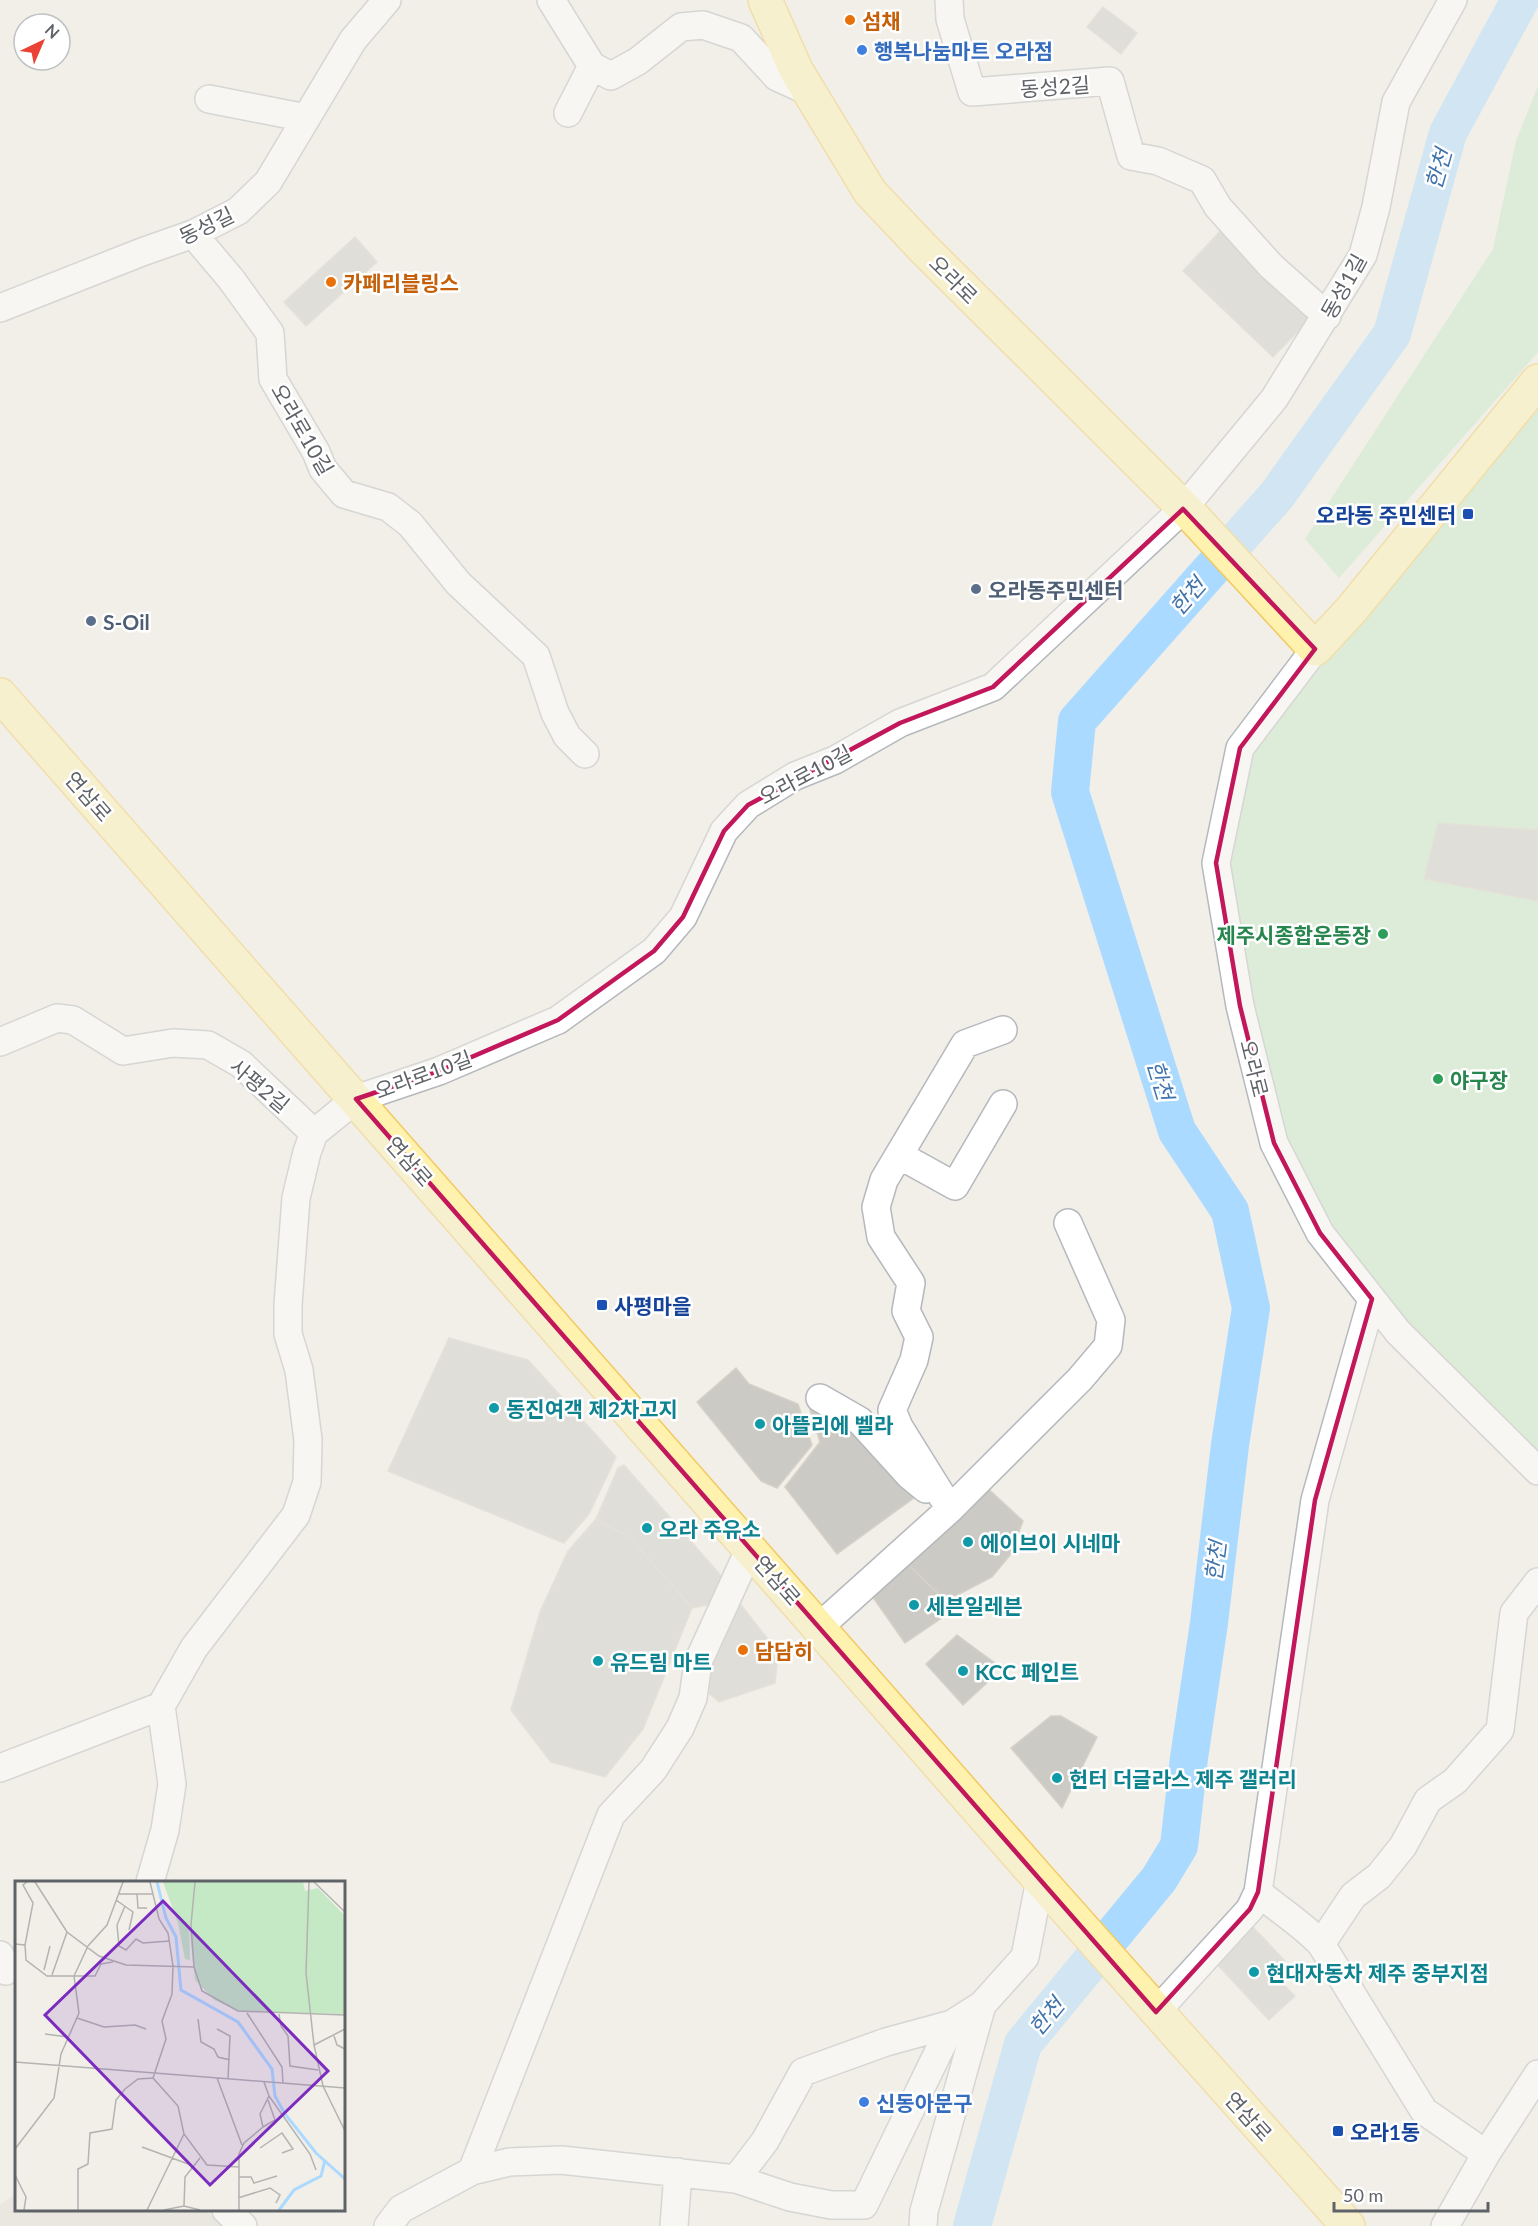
<svg xmlns="http://www.w3.org/2000/svg" width="1538" height="2226" font-family="Lato,'Noto Sans KR',sans-serif">
	<style>
		.education { fill: #e1ded6 }
		.green { fill: #c5e8c5 }
		.lines { fill: none; stroke-linecap: round; stroke-linejoin: round }
		.river { stroke: #aadaff; stroke-width: 38 }
		.building { fill: #cccac5; stroke: #d6d1c6; stroke-width: 1.5 }
		.minor-casing { stroke: #b5b8bc; stroke-width: 30 }
		.major-casing { stroke: #f2c960; stroke-width: 36 }
		.minor { stroke: #fff; stroke-width: 27 }
		.major { stroke: #fff2af; stroke-width: 33 }
		.marked { fill: none; stroke: #c2185b; stroke-width: 4.5; stroke-linejoin: round }
		.food-dot { fill: #e8710a; stroke: #fff; stroke-width: 2 }
		.shop-dot { fill: #3f7fe0; stroke: #fff; stroke-width: 2 }
		.transit-dot { fill: #1a4fb4; stroke: #fff; stroke-width: 2 }
		.service-dot { fill: #5c6f8a; stroke: #fff; stroke-width: 2 }
		.leisure-dot { fill: #2e9e5b; stroke: #fff; stroke-width: 2 }
		.culture-dot { fill: #0f9aa8; stroke: #fff; stroke-width: 2 }
		.labels { text-anchor: middle; dominant-baseline: central; stroke-width: 5; stroke-linejoin: round; paint-order: stroke }
		.food-label { font-size: 21px; font-weight: bold; fill: #c56008; stroke: #fff; text-anchor: start }
		.shop-label { font-size: 21px; font-weight: bold; fill: #366cbe; stroke: #fff; text-anchor: start }
		.street-label { font-size: 21px; fill: #5f6368; stroke: #fff }
		.transit-label { font-size: 21px; font-weight: bold; fill: #164399; stroke: #fff; text-anchor: start }
		.service-label { font-size: 21px; font-weight: bold; fill: #4e5e75; stroke: #fff; text-anchor: start }
		.leisure-label { font-size: 21px; font-weight: bold; fill: #27864d; stroke: #fff; text-anchor: end }
		.culture-label { font-size: 21px; font-weight: bold; fill: #0d838f; stroke: #fff; text-anchor: start }
		.water-label { font-size: 22px; font-style: italic; fill: #4174aa; stroke: #fff }
		.inset-river { fill: none; stroke: #aadaff; stroke-width: 3 }
		.inset-road { fill: none; stroke: #b3b3b1; stroke-width: 1.5 }
		.view { fill: #7b2cbf; fill-opacity: 0.15; stroke: #7b2cbf; stroke-width: 3 }
		.inset-edge { fill: none; stroke: #5f6368; stroke-width: 3 }
	</style>
	<rect width="100%" height="100%" fill="#f1efe8"/>
	<path class="education" d="M16,2194v16h189l19,16h-224v-22z"/>
	<path class="green" d="M1538,86v266l-199,226 -34,-39 188,-290 23,-108z
		M1538,382v1086l-151,-150 -113,-175 -58,-280 24,-115z"/>
	<g class="lines">
		<path class="river" d="M972,2226l51,-182 136,-165 20,-33 10,-88 20,-135 21,-178 21,-137 -21,-97 -53,-80 -107,-339 7,-71 200,-226 115,-161 56,-201 72,-133"/>
	</g>
	<path class="building" d="M1103,7l34,26 -16,21 -34,-27z
		M1223,228l91,87 -41,42 -90,-86z
		M355,237l22,25 -71,64 -22,-24z
		M1438,823l100,7v71l-114,-22z
		M449,1338l79,22 88,97 -27,57 -25,29 -176,-72z
		M736,1368l13,16 49,20 14,41 -35,43 -16,-7 -64,-79z
		M807,1400l48,24 60,73 -78,57 -52,-67 35,-45z
		M624,1465l100,114 -13,25 -19,4 -62,-70 -34,-19 22,-51z
		M983,1484l40,37 -13,34 -18,22 -46,24 -44,-42z
		M596,1519l34,19 62,70 -49,121 -38,48 -54,-15 -40,-52 29,-98 28,-61z
		M902,1559l53,50 -50,34 -38,-54z
		M738,1601l40,51 -3,31 -56,19 -17,-15z
		M957,1635l38,28 -4,16 -28,26 -37,-41z
		M1051,1716h10l36,21 -35,71 -51,-60z
		M1252,1926l33,35 -7,6 10,11 -6,5 13,13 -26,24 -55,-59z"/>
	<g class="lines">
		<g class="minor-casing">
			<path id="minor" d="M551,0l41,66 19,10 27,-15 43,-34 22,-2 38,13 36,39 33,15
				M949,0l1,19 22,73 138,-11 21,75 27,5 44,19 16,27 53,59 56,50
				M209,99l97,19
				M568,113l24,-47
				M193,234l38,45 39,54 3,46 43,73 7,17 21,25 44,13 22,17 48,59 78,73 19,57 12,23 18,18
				M0,308l142,-56 51,-18 45,-23 30,-29 85,-142 34,-40
				M1315,649l-75,99 -24,115 24,143 34,137 46,90 78,99 140,139
				M0,1042l57,-24 16,2 50,31 50,-8 35,2 33,19 73,69
				M899,1155l56,31 48,-82
				M820,1398l40,23 49,54 17,14
				M950,1509l-51,-82 -7,-17 22,-50 5,-23 -13,-26 5,-28 -30,-46 -5,-30 8,-27 81,-136 38,-14
				M819,1627l131,-118 130,-130 28,-33 3,-26 -43,-97
				M0,1768l161,-62
				M150,1882l15,-52 7,-46 -11,-78 33,-58 102,-133 11,-33 1,-42 -9,-70 -11,-36v-29l8,-107 11,-46 7,-19 42,-34 83,-28 119,-51 96,-69 29,-34 41,-86 24,-26 47,-29 40,-16 65,-37 93,-36 190,-178 91,-110 89,-144 13,-48 20,-105 57,-102
				M1258,1892c21,18 44,32 63,52
				M0,1955l6,16
				M1156,2012l94,-103 8,-17 57,-392 57,-201
				M1486,2154l-62,-43 -103,-167 32,-48 26,-20 24,-30 25,-46 27,-19 45,-51 14,-117 24,-31
				M472,2171l139,-356 42,-45 27,-42 13,-30 5,-36 52,-114
				M736,2179l54,18 41,8h33l88,-181
				M226,2210l17,16
				M388,2226l13,-17 71,-38 37,-9 52,-2 175,19 29,-38 38,-69 83,-30 66,-18 30,-19 43,-48 15,-77
				M674,2226l4,-54
				M923,2226l1,-15 58,-206
				M1445,2226l41,-72 52,-80"/>
		</g>
		<g class="major-casing">
			<path id="major" d="M765,0l31,70 74,122 53,56 272,271 120,130 37,-40 186,-228
				M0,695l1040,1185 308,346"/>
		</g>
		<use href="#minor" class="minor"/>
		<use href="#major" class="major"/>
	</g>
	<path d="M0 0H1538V2226H0ZM1183,509l132,140 -75,99 -24,115 24,143 34,137 46,90 52,66 -57,201 -57,392 -8,17 -94,103 -800,-913 83,-28 119,-51 96,-69 29,-34 41,-86 24,-26 152,-82 93,-36z" fill="#f1efe8" fill-opacity=".55" fill-rule="evenodd"/>
	<path class="marked" d="M1183,509l132,140 -75,99 -24,115 24,143 34,137 46,90 52,66 -57,201 -57,392 -8,17 -94,103 -800,-913 83,-28 119,-51 96,-69 29,-34 41,-86 24,-26 152,-82 93,-36z"/>
	<g class="food-dot">
		<circle cx="850" cy="20" r="6"/>
		<circle cx="331" cy="282" r="6"/>
		<circle cx="743" cy="1650" r="6"/>
	</g>
	<g class="shop-dot">
		<circle cx="862" cy="50" r="6"/>
		<circle cx="864" cy="2102" r="6"/>
	</g>
	<g class="transit-dot">
		<rect x="1462" y="508" width="12" height="12" rx="3"/>
		<rect x="596" y="1299" width="12" height="12" rx="3"/>
		<rect x="1332" y="2125" width="12" height="12" rx="3"/>
	</g>
	<g class="service-dot">
		<circle cx="976" cy="589" r="6"/>
		<circle cx="91" cy="621" r="6"/>
	</g>
	<g class="leisure-dot">
		<circle cx="1383" cy="934" r="6"/>
		<circle cx="1438" cy="1079" r="6"/>
	</g>
	<g class="culture-dot">
		<circle cx="494" cy="1408" r="6"/>
		<circle cx="760" cy="1424" r="6"/>
		<circle cx="647" cy="1528" r="6"/>
		<circle cx="968" cy="1542" r="6"/>
		<circle cx="914" cy="1605" r="6"/>
		<circle cx="598" cy="1661" r="6"/>
		<circle cx="963" cy="1671" r="6"/>
		<circle cx="1057" cy="1778" r="6"/>
		<circle cx="1254" cy="1972" r="6"/>
	</g>
	<g class="labels">
		<g class="food-label">
			<text x="862" y="20">섬채</text>
			<text x="343" y="282">카페리블링스</text>
			<text x="755" y="1650">담담히</text>
		</g>
		<g class="shop-label">
			<text x="874" y="50">행복나눔마트 오라점</text>
			<text x="876" y="2102">신동아문구</text>
		</g>
		<g class="street-label">
			<text transform="translate(1055 86) rotate(-4)">동성2길</text>
			<text transform="translate(206 225) rotate(-26)">동성길</text>
			<text transform="translate(954 279) rotate(45)">오라로</text>
			<text transform="translate(1343 286) rotate(-61)">동성1길</text>
			<text transform="translate(303 429) rotate(60)">오라로10길</text>
			<text transform="translate(805 774) rotate(-28)">오라로10길</text>
			<text transform="translate(89 796) rotate(49)">연삼로</text>
			<text transform="translate(1255 1068) rotate(76)">오라로</text>
			<text transform="translate(423 1074) rotate(-20)">오라로10길</text>
			<text transform="translate(260 1085) rotate(40)">사평2길</text>
			<text transform="translate(410 1161) rotate(49)">연삼로</text>
			<text transform="translate(778 1580) rotate(49)">연삼로</text>
			<text transform="translate(1249 2116) rotate(48)">연삼로</text>
		</g>
		<g class="transit-label">
			<text x="1456" y="514" text-anchor="end">오라동 주민센터</text>
			<text x="614" y="1305">사평마을</text>
			<text x="1350" y="2131">오라1동</text>
		</g>
		<g class="service-label">
			<text x="988" y="589">오라동주민센터</text>
			<text x="103" y="621">S-Oil</text>
		</g>
		<g class="leisure-label">
			<text x="1371" y="934">제주시종합운동장</text>
			<text x="1450" y="1079" text-anchor="start">야구장</text>
		</g>
		<g class="culture-label">
			<text x="506" y="1408">동진여객 제2차고지</text>
			<text x="772" y="1424">아뜰리에 벨라</text>
			<text x="659" y="1528">오라 주유소</text>
			<text x="980" y="1542">에이브이 시네마</text>
			<text x="926" y="1605">세븐일레븐</text>
			<text x="610" y="1661">유드림 마트</text>
			<text x="975" y="1671">KCC 페인트</text>
			<text x="1069" y="1778">헌터 더글라스 제주 갤러리</text>
			<text x="1266" y="1972">현대자동차 제주 중부지점</text>
		</g>
		<g class="water-label">
			<text transform="translate(1438 169) rotate(-74)">한천</text>
			<text transform="translate(1187 596) rotate(-49)">한천</text>
			<text transform="translate(1161 1080) rotate(73)">한천</text>
			<text transform="translate(1215 1561) rotate(-83)">한천</text>
			<text transform="translate(1046 2016) rotate(-50)">한천</text>
		</g>
	</g>
	<g transform="translate(15 1881)">
		<rect width="330" height="330" fill="#f1efe8"/>
		<path d="M148,1h140l2,9 13,-3 27,28v98l-107,-3 -24,-11 -19,-20 -6,-56 1,36 -5,-1 -7,-36z" fill="#c5e8c5"/>
		<path class="inset-river" d="M142,1l9,36 10,19 5,53 57,32 34,47 3,27 10,18 31,39 29,26M264,329l15,-20 27,-14 4,-16"/>
		<path class="inset-road" d="M20,1l32,50 32,24 27,9 68,2 -3,-42 4,-43M135,1l9,37 9,14 5,33 -1,28 -10,27 4,18 -13,39 25,28 6,28 23,31 32,2M294,1l-3,91 8,72 9,41 22,45M299,1l31,30M103,13h35M122,13l1,14h9M101,19l17,12 -4,18M110,25l-8,19 2,21 7,4 10,-11 7,4 27,-2M0,63l10,1 1,15 21,16h48l6,-12 12,-2M10,64l8,-42 -10,-18 4,-3M179,86l8,24 36,20 107,4M29,89l6,-24M37,94l15,-43M232,132l35,54 1,16M264,133l2,12 7,10 2,30 28,4M62,137l27,9 31,-2 11,4M183,138l3,23 13,7 4,8 12,3M202,148l13,7 -2,43M30,153l23,3M319,155l3,9 8,4M299,164l31,-16M0,181l330,26M202,197l25,67M254,215l41,58 6,16M248,246l12,-7 -7,-20M127,266l49,18M245,267l22,-15 11,16 -11,4M0,268l39,-51 7,-44 18,-41 -5,-37 14,-30 19,-21 16,-43M0,294l11,22 -2,13M224,296h12l3,6 23,-7M223,317l32,-10 10,7 -4,8M169,325l1,-29 15,-19M63,329v-41l10,-5 2,-31 22,-4 4,-29 9,-11 13,-10 15,-1M132,329l37,-76M149,329l20,-4 16,4M224,329v-56l5,-11 19,-16 -3,-13 9,-18 -5,-14"/>
		<path class="view" d="M148,20l165,170 -118,114 -165,-170z"/>
		<rect width="330" height="330" class="inset-edge"/>
	</g>
	<g transform="translate(42 42) rotate(44)"><circle r="28" fill="#ffffff" stroke="#bfc1c3" stroke-width="1.5"/>
	<path d="M0-4.5L10 22L0 15L-10 22Z" fill="#ea4335"/>
	<text y="-9" font-size="16" font-weight="bold" text-anchor="middle" fill="#5f6368">N</text>
	</g>
	<path d="M1334 2202v9h154v-9" fill="none" stroke="#5f6368" stroke-width="3"/>
	<text x="1343" y="2202" font-size="18" fill="#5f6368" stroke="#ffffff" stroke-width="4.5" paint-order="stroke">50 m</text>
</svg>
